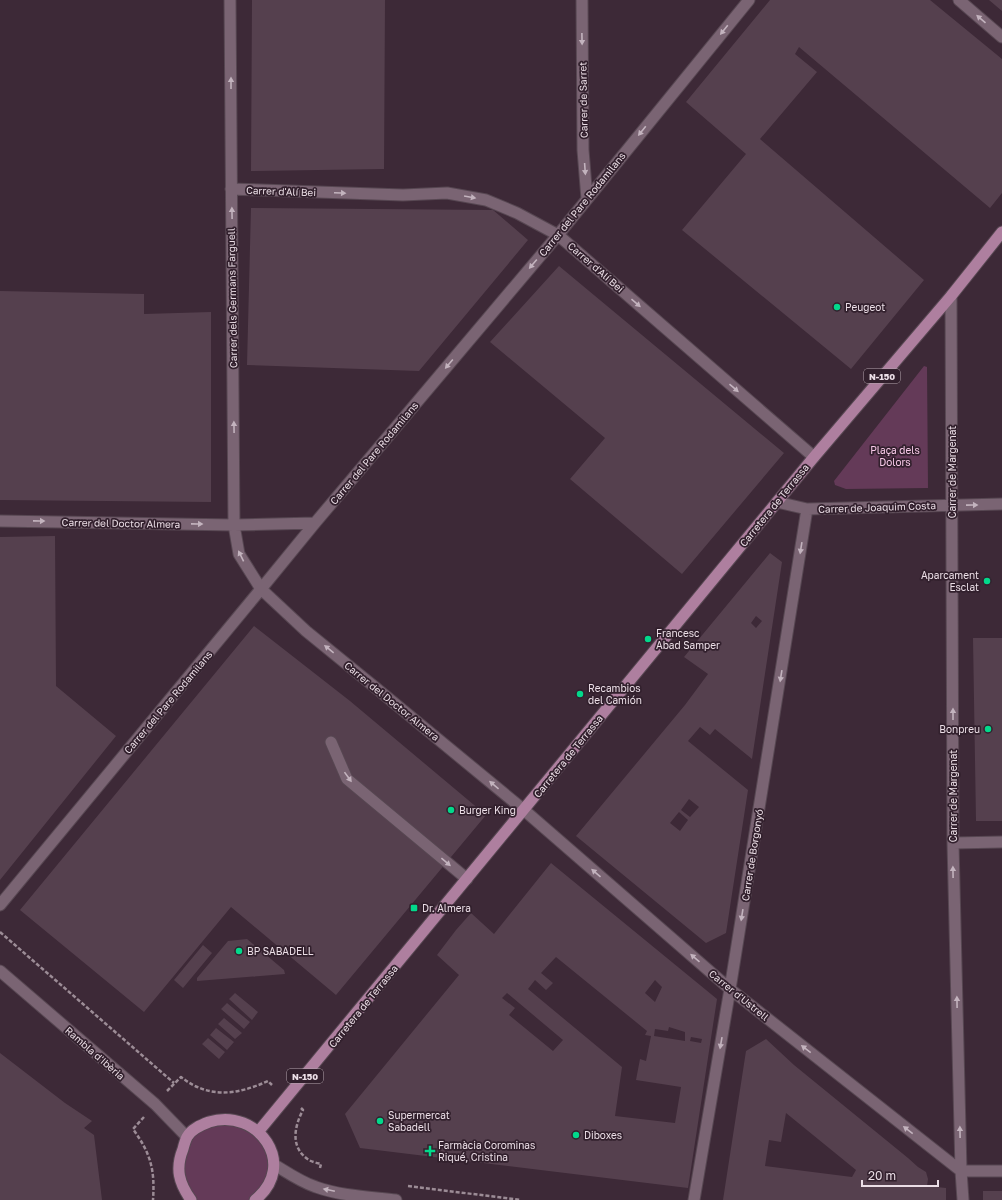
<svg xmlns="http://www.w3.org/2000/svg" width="1002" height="1200" font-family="'Golos Text',sans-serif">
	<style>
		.green { fill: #643a58 }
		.building { fill: #55404e; fill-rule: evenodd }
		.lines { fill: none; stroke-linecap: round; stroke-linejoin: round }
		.service-casing { stroke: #574752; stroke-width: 13 }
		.minor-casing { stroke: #574752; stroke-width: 13 }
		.secondary-casing { stroke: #574752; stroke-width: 13 }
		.primary-casing { stroke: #574752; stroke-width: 13 }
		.path { stroke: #9c8c96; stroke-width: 2.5; stroke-dasharray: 4 2; stroke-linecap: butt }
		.service { stroke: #7a6473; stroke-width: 11 }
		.minor { stroke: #7a6473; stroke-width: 11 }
		.secondary { stroke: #7a6473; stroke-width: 11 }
		.primary { stroke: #ae7f9f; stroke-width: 11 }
		.oneway { fill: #c3b3be }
		.poi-dot { fill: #02d98b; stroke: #32202d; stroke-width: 1.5 }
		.labels { text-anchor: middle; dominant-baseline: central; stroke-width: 3.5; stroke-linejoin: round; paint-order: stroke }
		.shield { fill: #32202d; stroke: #b4a5ae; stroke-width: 1 }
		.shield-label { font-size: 9px; font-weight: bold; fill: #ebdee6 }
		.street-label { font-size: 10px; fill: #ebdee6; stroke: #32202d }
		.poi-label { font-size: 10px; fill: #ebdee6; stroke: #32202d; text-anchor: start }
		.park-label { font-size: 10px; fill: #f8c9e8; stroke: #32202d }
	</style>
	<rect width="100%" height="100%" fill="#3d2937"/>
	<path class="green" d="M924,366l3,1 1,121 -82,1 -11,-4 -1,-4z
		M226,1114l15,3 29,33 -3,33 -14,17h-60l-19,-39 4,-15 7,-14 11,-10 14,-7z"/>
	<path class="building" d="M252,0h133l-1,169 -133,2z
		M770,0h160l72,59v134l-12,15 -191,-161 -4,7 22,18 -57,67 164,141 -73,89 -169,-139 64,-76 -60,-52z
		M989,0h13v11z
		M251,208l242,2 35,30 -109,131 -172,-6z
		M559,266l225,187 -102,121 -112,-95 35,-41 -115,-96z
		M0,291l144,3v20l67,-2v190l-211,-2z
		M55,536l1,150 60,50 -116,144v-343z
		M770,553l12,9 -30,197 -37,-30 -5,6 -10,-8 -12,14 60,49 -22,143 -20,10 -130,-107 109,-131 23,-31 -24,-17zM756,616l6,5 -6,7 -5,-5zM689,799l10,8 -9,10 -9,-7zM679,812l9,8 -8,11 -10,-8z
		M254,626l96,75 136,114 -150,180 -105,-88 -87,105 -124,-102z
		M973,638h29v183h-26z
		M551,863l166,136 -29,189 -328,-40 -15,-34 114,-139 -22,-20 19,-25 15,-17 23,21zM556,957l91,74 -2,4 6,1 -5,25 -6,-2 -4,21 45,7 -6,36 -60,-7 7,-49 -94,-78 7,-9 11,10 7,-7 -12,-10zM655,980l7,7 -7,15 -10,-9zM507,993l56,47 -10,11 -44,-36 6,-7 -13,-10zM669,1027l16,5v9l-31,-5 1,-7 13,2zM691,1037l11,2 -1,4 -11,-2z
		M247,939l37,31 1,4 -88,7v-3l31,-37z
		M203,945l9,8 -29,35 -9,-8z
		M235,993l23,19 -6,8 -23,-21z
		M227,1003l23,19 -6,7 -23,-20z
		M224,1018l18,15 -7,6 -17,-15z
		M216,1028l18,14 -7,8 -17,-15z
		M208,1038l17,14 -6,7 -17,-15z
		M766,1039l28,26 114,93 10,9 8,5 2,7 -1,7 19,2v12h-223l23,-149zM786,1113l70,57 -4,7 -87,-11 4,-26 12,2z
		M0,1053l65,50 27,18 -8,7 10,7 8,65h-102z
		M983,1191h19v9h-19z"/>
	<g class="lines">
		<g class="service-casing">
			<path id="service" d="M331,742l16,37 120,100"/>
		</g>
		<g class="minor-casing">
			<path id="minor" d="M230,0l4,525 5,29 22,35 45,42 70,57 148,122 206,179 231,182
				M582,0l1,150 4,49
				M959,0l43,37
				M231,189l172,6 44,-2 39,7 31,13 41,22 256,222
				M951,296l2,547 8,328 2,29
				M777,502l30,7 195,-5
				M0,521l234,4 81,-2
				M953,843l49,-1
				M0,905l261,-316 54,-66 243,-288 191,-235
				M961,1171h41
				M694,1200l36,-211 77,-480"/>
		</g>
		<g class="secondary-casing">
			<path id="secondary" d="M0,971l155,133 32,33
				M275,1165c13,8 26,17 41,22 25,9 54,10 80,13"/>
		</g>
		<g class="primary-casing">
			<path id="primary" d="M258,1132l556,-675 137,-161 51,-64
				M191,1200c-12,-17 -16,-31 -8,-51 1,-4 2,-8 4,-12 4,-8 14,-12 22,-15 49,-15 90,43 46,78"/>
		</g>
		<path class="path" d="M0,932l174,151
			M167,1091l14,-14c28,22 56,18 87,4l4,4
			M301,1108l2,2c-9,17 -13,38 6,50 3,2 8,3 12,4l-1,4
			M144,1117l-11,12c18,25 22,41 20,71
			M408,1186l113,14"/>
		<use href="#service" class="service"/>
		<use href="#minor" class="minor"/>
		<use href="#secondary" class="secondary"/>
		<use href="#primary" class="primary"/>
	</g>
	<defs><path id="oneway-solid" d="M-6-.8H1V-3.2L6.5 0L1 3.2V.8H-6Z"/></defs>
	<g class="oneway">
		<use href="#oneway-solid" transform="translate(981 19) rotate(-139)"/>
		<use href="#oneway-solid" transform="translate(724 30) rotate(129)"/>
		<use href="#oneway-solid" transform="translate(582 39) rotate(89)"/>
		<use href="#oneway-solid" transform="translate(231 83) rotate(-90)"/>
		<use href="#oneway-solid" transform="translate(642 131) rotate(129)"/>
		<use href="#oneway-solid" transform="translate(585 169) rotate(86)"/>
		<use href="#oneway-solid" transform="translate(340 193) rotate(2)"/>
		<use href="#oneway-solid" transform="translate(470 197) rotate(10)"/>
		<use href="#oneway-solid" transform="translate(232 213) rotate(-91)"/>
		<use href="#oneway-solid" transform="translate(533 264) rotate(130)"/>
		<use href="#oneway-solid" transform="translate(636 303) rotate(41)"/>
		<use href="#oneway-solid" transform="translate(449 364) rotate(130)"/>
		<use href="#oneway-solid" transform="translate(734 388) rotate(41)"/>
		<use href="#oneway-solid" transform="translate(234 427) rotate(-91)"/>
		<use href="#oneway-solid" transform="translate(972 505) rotate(-1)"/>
		<use href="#oneway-solid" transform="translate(39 521) rotate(1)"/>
		<use href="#oneway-solid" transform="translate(197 524) rotate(1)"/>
		<use href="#oneway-solid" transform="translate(801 548) rotate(99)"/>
		<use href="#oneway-solid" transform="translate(241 556) rotate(-116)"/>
		<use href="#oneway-solid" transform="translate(329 649) rotate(-141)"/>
		<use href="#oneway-solid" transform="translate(781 676) rotate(99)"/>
		<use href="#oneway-solid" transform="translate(953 714) rotate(-90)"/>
		<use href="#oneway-solid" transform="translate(348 777) rotate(54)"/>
		<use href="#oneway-solid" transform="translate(494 785) rotate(-140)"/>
		<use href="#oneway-solid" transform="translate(446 862) rotate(40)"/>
		<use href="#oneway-solid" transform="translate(953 872) rotate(-91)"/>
		<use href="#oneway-solid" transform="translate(596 873) rotate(-139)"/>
		<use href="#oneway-solid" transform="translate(742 915) rotate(99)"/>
		<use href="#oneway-solid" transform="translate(695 958) rotate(-139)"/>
		<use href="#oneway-solid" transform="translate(957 1002) rotate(-91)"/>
		<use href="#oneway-solid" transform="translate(721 1043) rotate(100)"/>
		<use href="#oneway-solid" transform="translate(806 1049) rotate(-142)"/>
		<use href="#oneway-solid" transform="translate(908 1130) rotate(-142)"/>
		<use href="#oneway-solid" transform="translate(960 1132) rotate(-91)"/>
		<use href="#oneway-solid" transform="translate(329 1190) rotate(-168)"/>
	</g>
	<g class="poi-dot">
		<circle cx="837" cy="307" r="4"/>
		<circle cx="987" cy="581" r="4"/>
		<circle cx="648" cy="639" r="4"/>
		<circle cx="580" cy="694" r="4"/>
		<circle cx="988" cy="729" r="4"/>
		<circle cx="451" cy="810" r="4"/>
		<rect x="410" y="904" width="8" height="8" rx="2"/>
		<circle cx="239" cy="951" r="4"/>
		<circle cx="380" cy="1121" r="4"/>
		<circle cx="576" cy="1135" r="4"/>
		<path d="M428 1145h4v4h4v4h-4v4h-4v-4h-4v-4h4z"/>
	</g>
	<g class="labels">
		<g class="shield">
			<rect x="864" y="369" width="36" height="14" rx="3"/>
			<rect x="287" y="1069" width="36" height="14" rx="3"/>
		</g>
		<g class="shield-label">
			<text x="882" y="376">N-150</text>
			<text x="305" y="1076">N-150</text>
		</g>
		<g class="street-label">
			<text transform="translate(583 100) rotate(-91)">Carrer de Sarret</text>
			<text transform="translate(281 191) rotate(2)">Carrer d'Alí Bei</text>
			<text transform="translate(582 204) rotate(-51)">Carrer del Pare Rodamilans</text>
			<text transform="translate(596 267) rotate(41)">Carrer d'Alí Bei</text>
			<text transform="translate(232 298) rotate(-91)">Carrer dels Germans Farguell</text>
			<text transform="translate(374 453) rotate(-50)">Carrer del Pare Rodamilans</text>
			<text transform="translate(952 472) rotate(-90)">Carrer de Margenat</text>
			<text transform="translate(774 505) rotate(-51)">Carretera de Terrassa</text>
			<text transform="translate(877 507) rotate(-2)">Carrer de Joaquim Costa</text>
			<text transform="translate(121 523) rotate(1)">Carrer del Doctor Almera</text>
			<text transform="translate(392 701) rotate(39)">Carrer del Doctor Almera</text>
			<text transform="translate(168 702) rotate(-50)">Carrer del Pare Rodamilans</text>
			<text transform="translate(568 756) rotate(-51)">Carretera de Terrassa</text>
			<text transform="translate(953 796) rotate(-90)">Carrer de Margenat</text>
			<text transform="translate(752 855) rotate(-81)">Carrer de Borgonyó</text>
			<text transform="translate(739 995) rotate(39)">Carrer d'Ustrell</text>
			<text transform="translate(363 1006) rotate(-51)">Carretera de Terrassa</text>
			<text transform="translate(95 1053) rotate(41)">Rambla d'Ibèria</text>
		</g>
		<g class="poi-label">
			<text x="845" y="307">Peugeot</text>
			<text x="979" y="575" text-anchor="end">Aparcament<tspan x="979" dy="12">Esclat</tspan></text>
			<text x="656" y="633">Francesc<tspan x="656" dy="12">Abad Samper</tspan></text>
			<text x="588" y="688">Recambios<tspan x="588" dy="12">del Camión</tspan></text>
			<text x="980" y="729" text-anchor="end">Bonpreu</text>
			<text x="459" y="810">Burger King</text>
			<text x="422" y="908">Dr. Almera</text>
			<text x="247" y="951">BP SABADELL</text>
			<text x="388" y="1115">Supermercat<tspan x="388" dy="12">Sabadell</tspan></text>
			<text x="584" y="1135">Diboxes</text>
			<text x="438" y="1145">Farmàcia Corominas<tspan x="438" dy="12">Riqué, Cristina</tspan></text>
		</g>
		<g class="park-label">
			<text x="895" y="450">Plaça dels<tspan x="895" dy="12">Dolors</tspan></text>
		</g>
	</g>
	<path d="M862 1180v6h76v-6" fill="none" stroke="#ebdee6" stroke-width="2"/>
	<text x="868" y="1180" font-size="12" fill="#ebdee6" stroke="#32202d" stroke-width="3" paint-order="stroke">20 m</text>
</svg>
